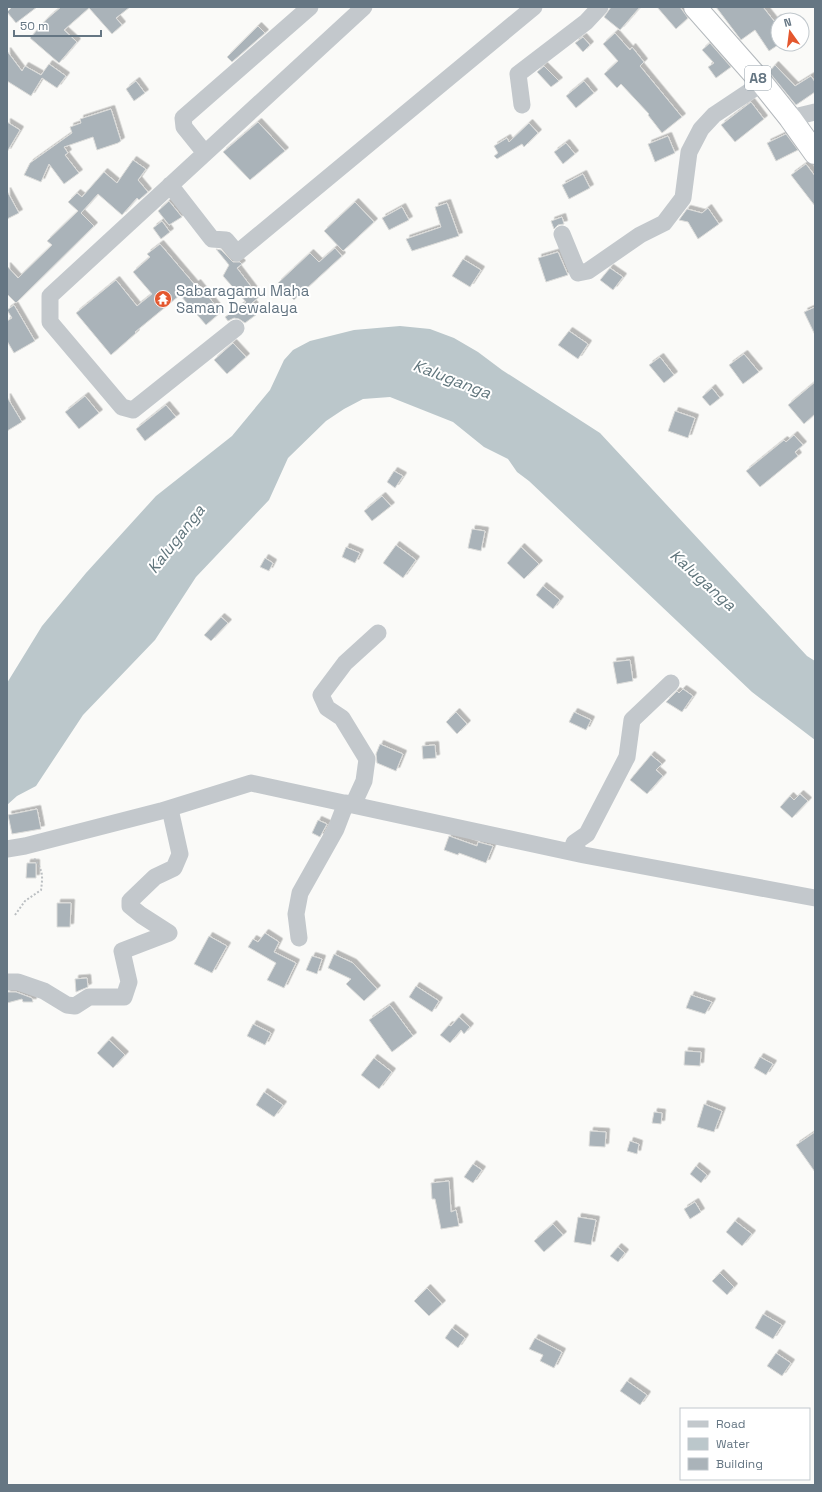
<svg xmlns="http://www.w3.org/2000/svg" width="822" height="1492" font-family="'Space Grotesk',sans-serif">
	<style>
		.water { fill: #bbc7cb }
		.building { fill: #aab3b9; stroke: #dcdcda; filter: url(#shadow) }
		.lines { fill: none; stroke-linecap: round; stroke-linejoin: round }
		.highway-casing { stroke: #b4b9bd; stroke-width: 24 }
		.path { stroke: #bbbfc2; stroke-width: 2; stroke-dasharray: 2 2; stroke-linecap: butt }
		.minor { stroke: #c3c8cc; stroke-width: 17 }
		.highway { stroke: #fff; stroke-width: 22 }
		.labels { text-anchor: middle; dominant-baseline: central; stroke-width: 4; stroke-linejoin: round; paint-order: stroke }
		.shield { fill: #fff; stroke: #939fa8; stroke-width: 1 }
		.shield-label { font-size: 14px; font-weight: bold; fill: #657683 }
		.poi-label { font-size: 15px; fill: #657683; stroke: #fff; text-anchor: start }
		.water-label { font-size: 16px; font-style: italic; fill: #60757c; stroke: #fff }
	</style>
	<defs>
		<filter id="shadow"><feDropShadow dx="3.5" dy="-3.5" stdDeviation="0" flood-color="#0004"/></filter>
	</defs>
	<rect width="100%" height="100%" fill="#fafaf8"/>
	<path class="water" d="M400,326l30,3 24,9 24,14 24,18 98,63 207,223 8,5v79l-63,-48 -223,-211 -12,-9 -9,-13 -24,-12 -31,-25 -63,-25 -27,2 -19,10 -18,12 -38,37 -19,42 -73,77 -41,63 -72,75 -47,71 -19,10 -10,9v-122l35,-57 44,-53 70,-77 76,-60 38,-46 14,-30 9,-10 17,-9 44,-11z"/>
	<path class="building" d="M12,7h25l-21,16 -9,-11z
		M61,7h69l-14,11 6,7 -10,9 -23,-26 -25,22 13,12 -18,21 -29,-25 17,-19z
		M611,7h29l-20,23 -16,-13z
		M657,7h23l8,11 -12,11z
		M716,7h47l11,14 4,-3v27l-9,6 -14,-21 -14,10z
		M258,26l7,7 -33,29 -5,-5z
		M615,33l15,17 2,-3 12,15 -4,4 42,51 -20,16 -14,-18 1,-1 -28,-30 -4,4 -13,-14 14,-13 -15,-17z
		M583,37l7,8 -7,7 -8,-9z
		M710,43l21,24 -15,11 -8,-11 6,-4 -12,-13z
		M7,51l15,20 3,-5 16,9 8,-11 17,12 -9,12 -15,-10 -11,18 -24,-15z
		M775,65l20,21 16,-10 4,6v10l-19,13 -27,-33z
		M544,66l15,15 -8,6 -14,-15z
		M136,81l9,12 -11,8 -8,-12z
		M584,81l10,12 -18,15 -10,-12z
		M751,102l13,17 -29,23 -14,-17z
		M111,109l10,32 -3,2 -21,7 -4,-13 -29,10 4,6 -3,2 14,18 -15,11 -15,-20 -8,18 -17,-7 6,-12 42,-30 -2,-6 11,-4 -1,-4z
		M7,122l13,8 -13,22z
		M258,122l27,29 -35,29 -27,-28z
		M529,123l9,10 -14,14 -2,-3 -25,15 -3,-3 4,-3 -4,-7 13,-8 2,4z
		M786,134l12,16 -22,11 -9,-18z
		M668,136l7,17 -20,9 -7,-18z
		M566,143l9,11 -12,10 -9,-12z
		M133,160l13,9 -8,11 10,12 -9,8 -2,-2 -15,17 -24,-21 -17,19 13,13 -78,77 -9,-9v-28l11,12 34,-33 -5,-4 31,-30 -10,-9 9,-9 5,4 22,-25 13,11z
		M806,164l9,12v30l-24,-31z
		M583,174l7,14 -21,11 -7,-14z
		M7,191l12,22 -12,6z
		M169,201l13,16 -13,8 -11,-14z
		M355,202l19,20 -31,29 -19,-20z
		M447,203l12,33 -47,15 -6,-12 35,-12 -6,-20z
		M402,207l7,13 -20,10 -7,-12z
		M708,208l11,16 -21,15 -10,-17 -9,-2 8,-11 15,4z
		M562,217l2,7 -6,1 -4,4 -3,-8z
		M162,221l8,11 -9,7 -8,-11z
		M160,244l35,41 2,-2 24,29 -15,13 -26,-30 -45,37 1,1 -25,22 -35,-42 40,-33 21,26 15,-12 -19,-22 17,-15 -3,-3z
		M335,248l7,8 -48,44 -16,-17 32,-30 9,9z
		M216,249l5,1 12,12h7l2,2 -5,4 22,29 -7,6 3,3 -3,2 5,6 -12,9 -6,-4 -5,-1 -6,3 -3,-4 21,-15 -23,-26 6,-11z
		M558,252l10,23 -22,7 -8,-24z
		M463,259l18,11 -11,17 -18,-11z
		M610,268l13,9 -10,13 -13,-10z
		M14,305l21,36 -21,12 -7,-12v-20l5,-3 -5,-8z
		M815,307v28l-11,-23z
		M569,331l19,13 -10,15 -20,-14z
		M233,343l13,14 -19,17 -13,-14z
		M744,354l15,18 -16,12 -14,-19z
		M660,357l14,18 -10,8 -15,-18z
		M815,382v32l-11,10 -16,-19z
		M712,388l8,10 -10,8 -8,-9z
		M85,396l14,17 -20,16 -14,-17z
		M7,397l15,25 -15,9z
		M166,405l10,12 -31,24 -9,-12z
		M675,411l20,7 -7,20 -20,-7z
		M794,435l9,10 -8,7 3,4 -38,31 -14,-16 38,-31 2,2z
		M394,471l9,5 -8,12 -8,-6z
		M382,496l9,10 -19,15 -8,-10z
		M472,529l13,2 -4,20 -13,-3z
		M396,545l20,15 -13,18 -20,-15z
		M346,547l14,6 -5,10 -13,-6z
		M521,547l18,17 -15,15 -17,-16z
		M265,558l8,5 -4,8 -9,-4z
		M543,586l17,14 -7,9 -17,-14z
		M221,617l7,6 -17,18 -7,-6z
		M630,660l3,21 -16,3 -4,-22z
		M683,689l10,7 -11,16 -16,-10 11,-11 2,2z
		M456,712l11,12 -10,10 -11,-12z
		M574,712l17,8 -5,10 -17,-8z
		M380,744l23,10 -7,17 -19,-8 -1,-9z
		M435,745l1,13 -13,1 -1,-13z
		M651,755l11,9 -6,6 7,6 -16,18 -17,-14z
		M800,794l8,7 -16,17 -12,-11 10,-11 4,4z
		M37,809l4,20 -29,5 -4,-19z
		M318,820l9,4 -7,13 -8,-4z
		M449,836l28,10 1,-4 15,4 -7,17 -27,-10 -1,2 -14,-5z
		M27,863h9v15h-10z
		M57,903h14l-1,24h-13z
		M265,933l14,9 -5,10 22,11 -12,25 -17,-8 9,-17 -28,-16 5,-8 5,3z
		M209,936l18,10 -15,27 -18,-9z
		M334,954l19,9 24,26 -13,12 -18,-17 5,-5 -23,-11z
		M312,956l10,3 -5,15 -11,-4z
		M87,978l1,9 -12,5 -1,-13z
		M416,986l23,15 -7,11 -23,-15z
		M7,992h9l16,6 1,4h-10l-1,-3 -15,4z
		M691,995l21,7 -7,12 -19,-6z
		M390,1005l23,31 -21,16 -23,-32z
		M459,1017l11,10 -6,7 -3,-4 -11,13 -10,-8 9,-10 2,1z
		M253,1024l18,9 -6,12 -18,-9z
		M109,1040l16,15 -12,13 -16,-15z
		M685,1051l16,1 -1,14 -16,-1z
		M760,1057l13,7 -7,11 -12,-7z
		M374,1058l18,14 -13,17 -18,-14z
		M264,1092l19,13 -9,12 -18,-12z
		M704,1104l18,7 -8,21 -17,-5z
		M654,1112l8,1 -1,11 -9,-1z
		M590,1131l16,1 -1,15 -16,-1z
		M815,1132v40l-19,-27z
		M630,1141l9,3 -2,10 -10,-3z
		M473,1164l9,6 -9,13 -9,-6z
		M696,1166l11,9 -6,8 -11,-9z
		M449,1181l2,31 5,-2 3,16 -18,3 -6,-30h-3l-1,-16z
		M695,1202l6,10 -11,7 -6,-10z
		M578,1217l18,3 -5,25 -17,-3z
		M735,1221l17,13 -10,12 -16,-14z
		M553,1224l10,11 -19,17 -10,-11z
		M618,1247l7,6 -7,9 -8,-6z
		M720,1273l14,14 -7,8 -15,-14z
		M427,1288l15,16 -13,12 -15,-15z
		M763,1314l19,11 -9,14 -18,-11z
		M452,1328l13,10 -7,10 -13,-10z
		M535,1338l27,14 -8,16 -14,-7 3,-6 -14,-6z
		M776,1353l15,10 -9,13 -15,-10z
		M627,1381l20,14 -7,10 -20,-14z"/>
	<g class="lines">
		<g class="highway-casing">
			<path id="highway" d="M695,7l67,76 28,35 25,35"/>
		</g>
		<path class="path" d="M15,915l10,-14 16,-11c2,-15 2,-19 -7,-32"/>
		<path class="minor" d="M522,105l-4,-31 68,-52 14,-15
			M790,118l25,-6
			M205,153l-21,-26 -1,-9 127,-111
			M170,185l42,54 14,1 11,13 297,-246
			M562,234l16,39 10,-2 52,-36 24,-12 19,-25 6,-46 12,-23 13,-14 48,-32
			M236,328l-103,82 -11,-3 -72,-85v-26l314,-289
			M353,805l11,-24 3,-22 -25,-41 -15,-10 -6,-13 24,-32 33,-30
			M7,849l18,-3 136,-35 90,-28 333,72 231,43
			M580,854l-6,-11 13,-9 40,-77 5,-37 39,-37
			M299,938l-3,-24 4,-21 36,-64 10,-26
			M7,982h11l26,9 23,14 8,1 14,-9h35l5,-15 -7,-31 47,-18 -28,-18 -11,-9v-5l25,-24 19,-9 6,-14 -10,-45"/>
		<use href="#highway" class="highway"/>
	</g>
	<defs>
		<g id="temple-disc" transform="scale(0.9)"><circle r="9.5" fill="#e4572e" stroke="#fff"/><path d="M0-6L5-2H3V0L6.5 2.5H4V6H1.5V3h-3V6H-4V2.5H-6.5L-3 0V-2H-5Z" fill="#fff"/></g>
	</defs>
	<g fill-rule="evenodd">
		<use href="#temple-disc" x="163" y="299"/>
	</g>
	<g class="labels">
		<rect class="shield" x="745" y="66" width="26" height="24" rx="3"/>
		<g class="shield-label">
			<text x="758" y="78">A8</text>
		</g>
		<g class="poi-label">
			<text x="176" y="290">Sabaragamu Maha<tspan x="176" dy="17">Saman Dewalaya</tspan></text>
		</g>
		<g class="water-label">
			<text transform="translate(452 379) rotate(21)">Kaluganga</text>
			<text transform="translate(176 539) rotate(-52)">Kaluganga</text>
			<text transform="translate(703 580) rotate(42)">Kaluganga</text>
		</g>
	</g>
	<rect width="822" height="1492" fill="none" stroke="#657683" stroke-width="16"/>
	<rect x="680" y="1408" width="130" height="72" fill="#ffffff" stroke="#c1c8cd"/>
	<rect x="688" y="1421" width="20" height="6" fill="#c3c8cc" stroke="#c1c8cd"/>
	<text x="716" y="1428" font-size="12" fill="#657683">Road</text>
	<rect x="688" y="1438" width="20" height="12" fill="#bbc7cb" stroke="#c1c8cd"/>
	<text x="716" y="1448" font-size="12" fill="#657683">Water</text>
	<rect x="688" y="1458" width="20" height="12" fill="#aab3b9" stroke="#c1c8cd"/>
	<text x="716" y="1468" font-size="12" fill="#657683">Building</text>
	<g transform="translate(790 32) rotate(346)"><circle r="19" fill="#ffffff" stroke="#c1c8cd"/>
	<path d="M0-3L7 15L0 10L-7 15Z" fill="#e4572e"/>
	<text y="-6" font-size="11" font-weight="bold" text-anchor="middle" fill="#657683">N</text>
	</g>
	<path d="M14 30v6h87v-6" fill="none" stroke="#657683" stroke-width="2"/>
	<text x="20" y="30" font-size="12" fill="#657683" stroke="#ffffff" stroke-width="3" paint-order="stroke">50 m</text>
</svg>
